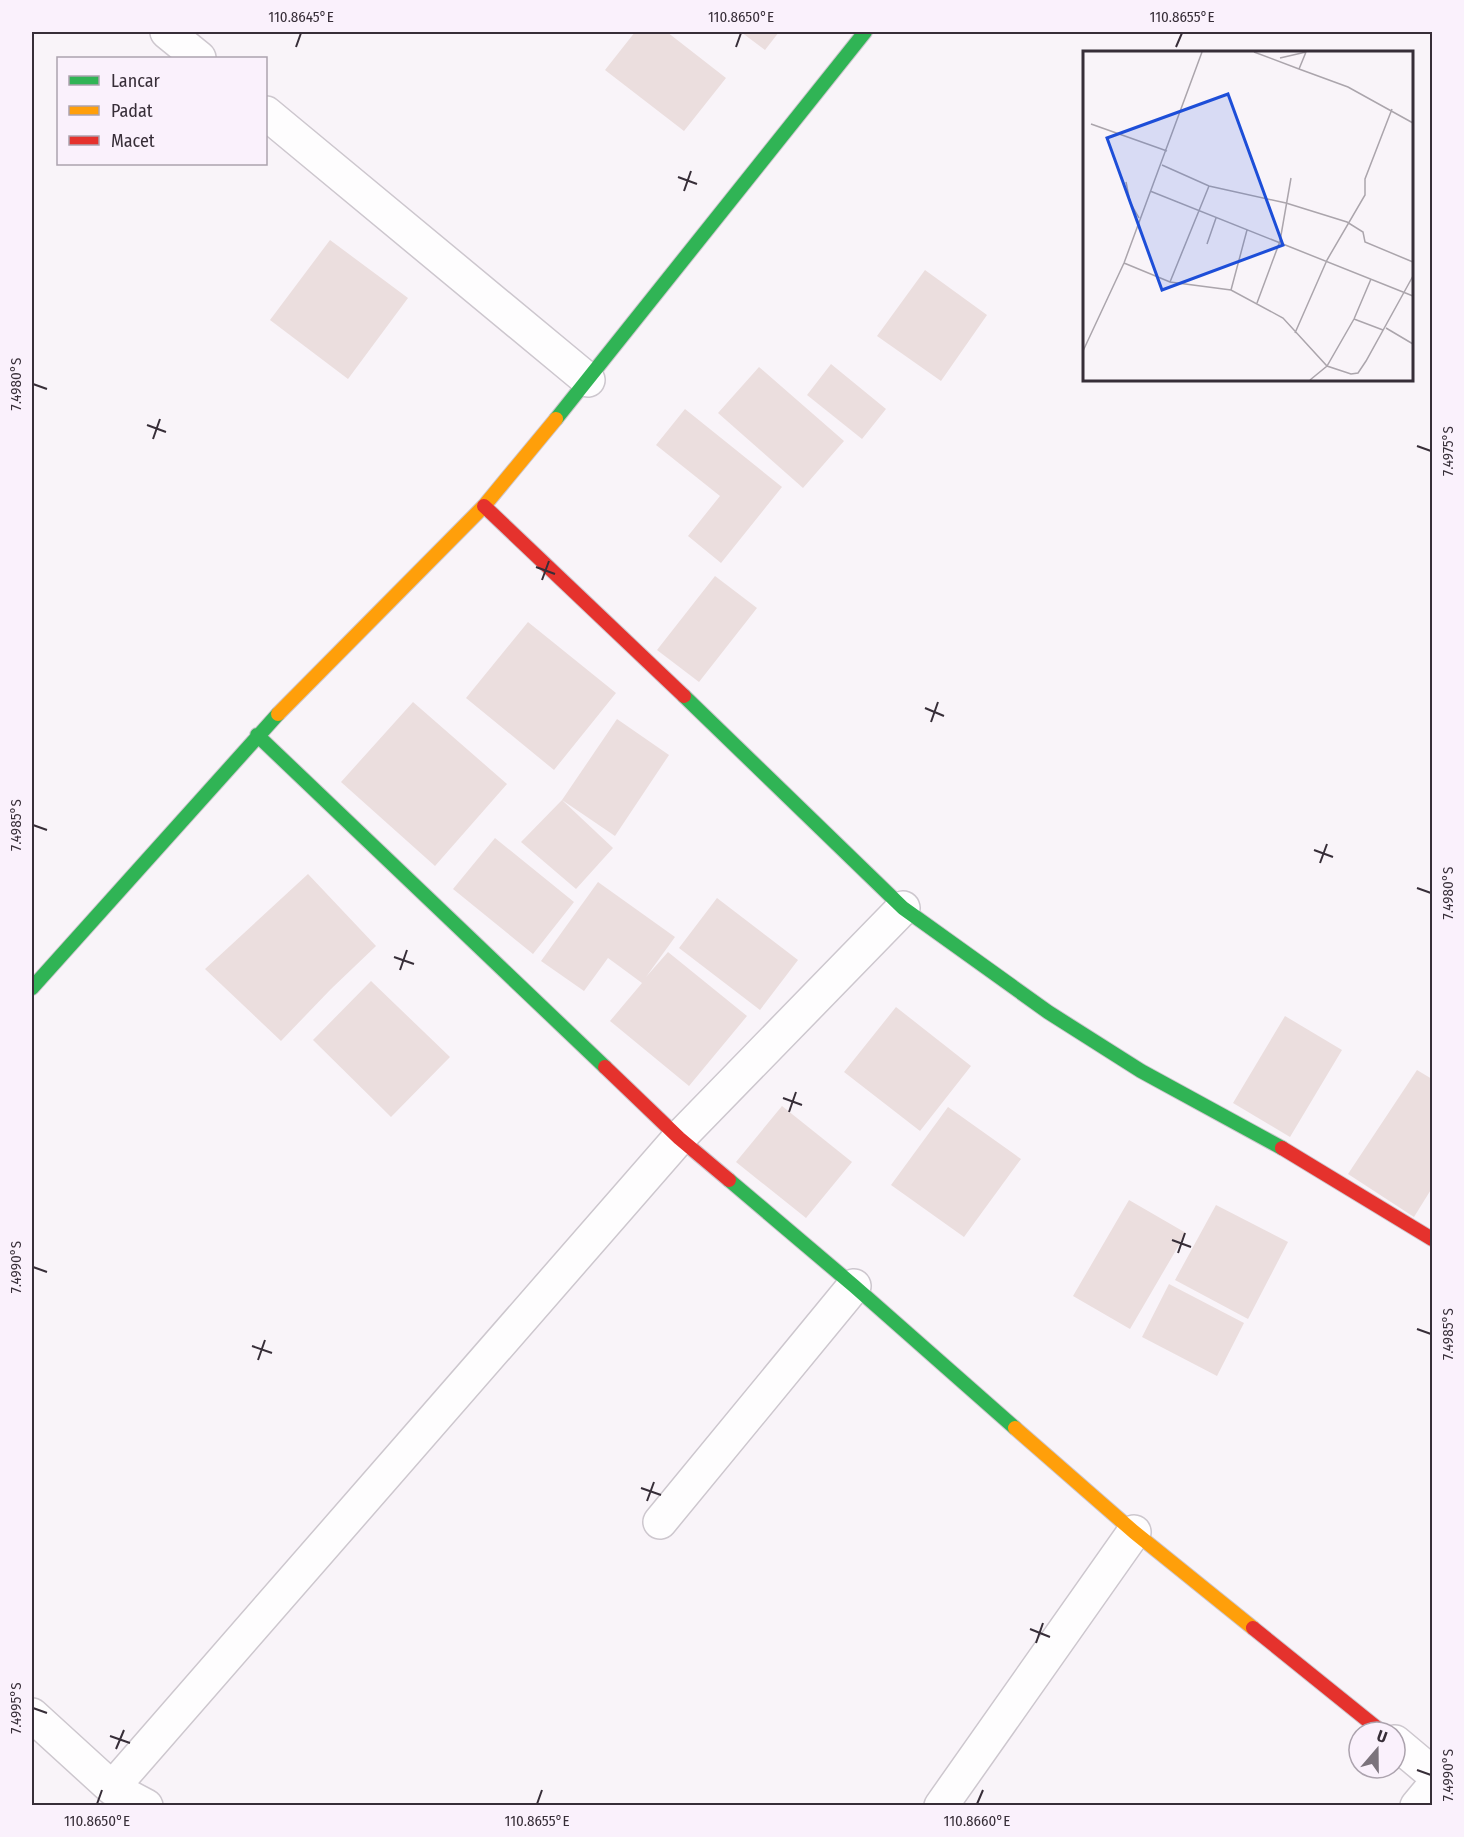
<svg xmlns="http://www.w3.org/2000/svg" width="1464" height="1837" font-family="'Fira Sans Condensed',sans-serif">
	<style>
		.building { fill: #ebdede }
		.lines { fill: none; stroke-linecap: round; stroke-linejoin: round }
		.street-casing { stroke: #cdc7ce; stroke-width: 36 }
		.fast-casing { stroke: #cdc7ce; stroke-width: 16 }
		.slow-casing { stroke: #cdc7ce; stroke-width: 16 }
		.jam-casing { stroke: #cdc7ce; stroke-width: 16 }
		.street { stroke: #fefdfe; stroke-width: 33 }
		.fast { stroke: #30b455; stroke-width: 14 }
		.slow { stroke: #ff9f0a; stroke-width: 14 }
		.jam { stroke: #e5322d; stroke-width: 14 }
		.ticks { fill: none; stroke: #372e38; stroke-width: 2 }
		.inset-road { fill: none; stroke: #aba5ac; stroke-width: 1.5 }
		.view { fill: #1d4ed8; fill-opacity: 0.15; stroke: #1d4ed8; stroke-width: 3 }
		.inset-edge { fill: none; stroke: #372e38; stroke-width: 3 }
		.neatline { fill: none; stroke: #372e38; stroke-width: 2 }
		.ticks-label { font-size: 15px; text-anchor: middle; fill: #372e38 }
	</style>
	<rect width="100%" height="100%" fill="#f9f4f9"/>
	<path class="building" d="M635,32h32l59,46 -42,53 -79,-61z
		M741,32h38l-14,18z
		M330,240l78,58 -60,81 -78,-59z
		M925,270l62,45 -46,66 -64,-45z
		M831,364l55,45 -24,30 -55,-44z
		M759,367l85,74 -41,47 -85,-75z
		M685,409l97,78 -61,76 -33,-27 32,-40 -64,-51z
		M715,576l42,32 -58,74 -42,-32z
		M528,622l88,71 -62,77 -88,-72z
		M413,702l94,82 -72,82 -94,-84z
		M617,719l52,36 -54,81 -53,-36z
		M562,800l51,48 -37,41 -55,-47z
		M495,838l79,64 -41,52 -80,-65z
		M308,874l68,72 -45,43 -50,52 -76,-72z
		M598,882l77,55 -29,40 22,-25 79,64 -58,70 -79,-65 32,-38 -34,-25 -24,33 -43,-30z
		M717,898l81,62 -38,50 -81,-62z
		M371,981l79,76 -59,60 -78,-77z
		M896,1007l75,59 -51,65 -76,-59z
		M1285,1016l57,34 -52,87 -57,-34z
		M1417,1070l15,9v109l-18,29 -66,-43z
		M782,1106l70,56 -46,56 -70,-56z
		M948,1107l73,52 -57,78 -73,-52z
		M1129,1200l57,33 -56,96 -57,-33z
		M1216,1205l72,37 -40,77 -73,-39z
		M1169,1284l75,39 -27,53 -75,-39z"/>
	<g class="lines">
		<g class="street-casing">
			<path id="street" d="M167,32l32,26
				M266,113l322,267
				M660,1522l194,-236
				M32,1715l80,73 34,18
				M1395,1742l37,31
				M112,1788l567,-650 224,-230
				M941,1806l193,-274
				M1417,1806l15,-18"/>
		</g>
		<g class="fast-casing">
			<path id="fast" d="M556,419l309,-387
				M684,696l219,212 145,104 93,59 141,77
				M257,735l348,332
				M32,988l246,-274
				M729,1180l125,106 161,142"/>
		</g>
		<g class="slow-casing">
			<path id="slow" d="M278,714l206,-208 72,-87
				M1015,1428l119,104 119,96"/>
		</g>
		<g class="jam-casing">
			<path id="jam" d="M484,506l200,190
				M605,1067l74,71 50,42
				M1282,1148l150,91
				M1253,1628l129,104"/>
		</g>
		<use href="#street" class="street"/>
		<use href="#fast" class="fast"/>
		<use href="#slow" class="slow"/>
		<use href="#jam" class="jam"/>
	</g>
	<path class="ticks" d="M296,47l5,-14M736,47l5,-14M1176,47l6,-14M678,177l19,7M684,191l7,-20M33,384l14,5M147,425l19,7M153,439l7,-20M1417,446l14,5M536,567l19,7M542,580l7,-19M925,708l19,8M931,722l7,-20M33,825l14,5M1314,850l19,7M1320,863l7,-19M1417,888l14,5M394,957l20,7M400,970l7,-20M783,1098l19,7M789,1112l7,-20M1172,1240l19,7M1178,1253l7,-20M33,1267l14,5M1417,1329l14,5M252,1346l20,7M258,1360l7,-20M641,1488l20,7M647,1501l7,-19M1030,1629l20,8M1036,1643l7,-20M33,1708l14,5M110,1736l20,7M116,1749l8,-19M1417,1770l14,5M97,1804l5,-14M537,1804l5,-14M977,1804l6,-14"/>
	<g transform="translate(1083 51)">
		<rect width="330" height="330" fill="#f9f4f9"/>
		<path class="inset-road" d="M171,1l45,17 7,-17M197,7l26,-6M216,18l49,18 65,36M8,73l76,27M79,114l47,21 77,17 61,19 16,10 2,10 48,20M43,131l4,20 9,16M67,140l263,105M124,193l9,-26M41,212l46,19 61,8 52,28 44,48 24,8 7,-1 8,-12 47,-85M87,231l39,-96M148,239l16,-60M174,252l23,-62 11,-63M271,268l29,11M303,277l27,16M212,282l32,-73 38,-65v-16l27,-70M0,300l41,-88 78,-211M227,329l17,-14 27,-47 17,-40"/>
		<path class="view" d="M145,43l55,151 -121,45 -55,-152z"/>
		<rect width="330" height="330" class="inset-edge"/>
	</g>
	<rect width="1464" height="1837" fill="none" stroke="#faf1fc" stroke-width="66"/>
	<rect x="57" y="57" width="210" height="108" fill="#faf1fc" stroke="#aca3ae" stroke-width="1.5"/>
	<rect x="69" y="76" width="30" height="9" fill="#30b455" stroke="#aca3ae" stroke-width="1.5"/>
	<text x="111" y="87" font-size="18" fill="#372e38">Lancar</text>
	<rect x="69" y="106" width="30" height="9" fill="#ff9f0a" stroke="#aca3ae" stroke-width="1.5"/>
	<text x="111" y="117" font-size="18" fill="#372e38">Padat</text>
	<rect x="69" y="136" width="30" height="9" fill="#e5322d" stroke="#aca3ae" stroke-width="1.5"/>
	<text x="111" y="147" font-size="18" fill="#372e38">Macet</text>
	<g transform="translate(1377 1750) rotate(20)"><circle r="28" fill="#faf1fc" stroke="#aca3ae" stroke-width="1.5"/>
	<path d="M0-4.5L10 22L0 15L-10 22Z" fill="#7b737c"/>
	<text y="-9" font-size="16" font-weight="bold" text-anchor="middle" fill="#372e38">U</text>
	</g>
	<rect x="33" y="33" width="1398" height="1771" class="neatline"/>
	<g class="ticks-label">
		<text x="301" y="22">110.8645°E</text>
		<text x="741" y="22">110.8650°E</text>
		<text x="1182" y="22">110.8655°E</text>
		<text transform="translate(16 384) rotate(-90)" y="5">7.4980°S</text>
		<text transform="translate(1448 451) rotate(-90)" y="5">7.4975°S</text>
		<text transform="translate(16 825) rotate(-90)" y="5">7.4985°S</text>
		<text transform="translate(1448 893) rotate(-90)" y="5">7.4980°S</text>
		<text transform="translate(16 1267) rotate(-90)" y="5">7.4990°S</text>
		<text transform="translate(1448 1334) rotate(-90)" y="5">7.4985°S</text>
		<text transform="translate(16 1708) rotate(-90)" y="5">7.4995°S</text>
		<text transform="translate(1448 1775) rotate(-90)" y="5">7.4990°S</text>
		<text x="97" y="1826">110.8650°E</text>
		<text x="537" y="1826">110.8655°E</text>
		<text x="977" y="1826">110.8660°E</text>
	</g>
</svg>
